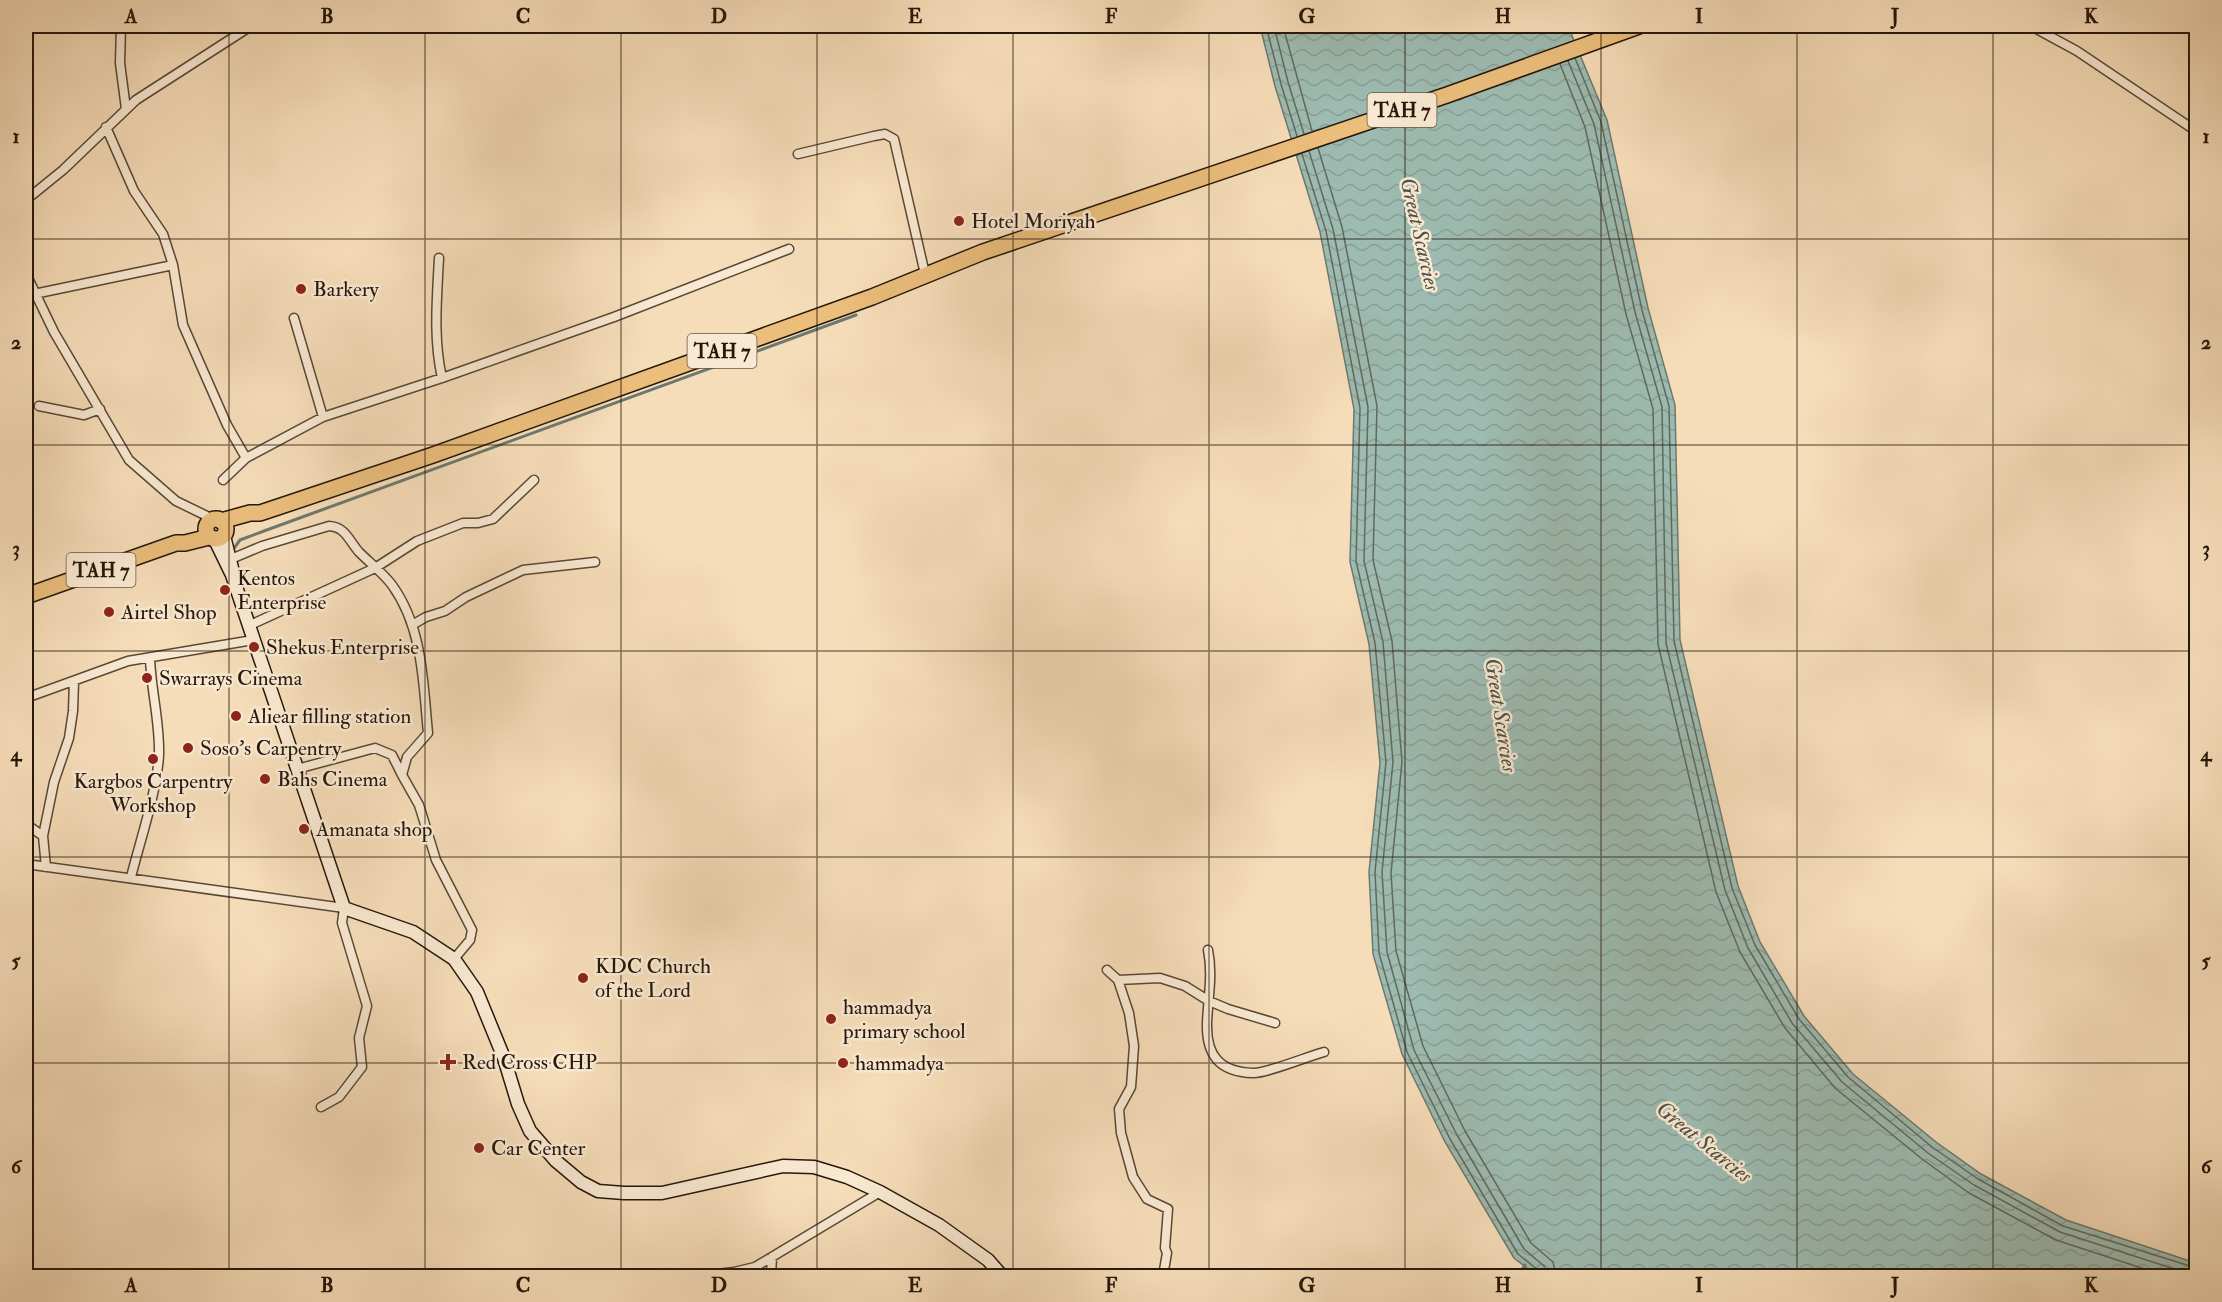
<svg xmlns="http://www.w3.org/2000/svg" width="2222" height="1302" font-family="'IM FELL Double Pica',serif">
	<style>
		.water { fill: url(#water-waves); stroke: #6d796e; stroke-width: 1.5 }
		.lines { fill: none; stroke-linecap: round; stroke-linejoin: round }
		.shore { stroke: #61695e; stroke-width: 1.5 }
		.stream { stroke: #6d796e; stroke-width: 3 }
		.minor-casing { stroke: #594836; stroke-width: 11 }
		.secondary-casing { stroke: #25170a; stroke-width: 15 }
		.trunk-casing { stroke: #25170a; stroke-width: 18 }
		.minor { stroke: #f9e9d2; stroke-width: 8 }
		.secondary { stroke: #f9e9d2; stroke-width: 12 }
		.trunk { stroke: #ebbe7c; stroke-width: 15 }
		.grid { fill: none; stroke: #25170a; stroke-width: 1.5; stroke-opacity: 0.55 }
		.poi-dot { fill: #8f2418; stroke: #f9e9d2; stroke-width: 2 }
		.labels { text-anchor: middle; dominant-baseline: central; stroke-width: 5; stroke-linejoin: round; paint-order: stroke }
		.shield { fill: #f9e9d2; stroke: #655646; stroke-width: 1.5 }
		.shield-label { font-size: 20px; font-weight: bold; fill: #25170a }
		.poi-label { font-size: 21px; fill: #25170a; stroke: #f9e9d2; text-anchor: start }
		.water-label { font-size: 22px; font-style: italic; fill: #4f5044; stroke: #f9e9d2 }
		.neatline { fill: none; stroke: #25170a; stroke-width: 2 }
		.grid-label { font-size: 20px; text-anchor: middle; font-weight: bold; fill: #25170a }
	</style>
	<defs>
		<pattern id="water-waves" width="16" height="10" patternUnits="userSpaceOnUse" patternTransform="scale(1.5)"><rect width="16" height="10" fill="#9dbbb1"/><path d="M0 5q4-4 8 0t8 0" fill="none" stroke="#87a097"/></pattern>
	</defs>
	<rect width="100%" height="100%" fill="#f6ddb9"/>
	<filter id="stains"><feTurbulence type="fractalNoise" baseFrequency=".00333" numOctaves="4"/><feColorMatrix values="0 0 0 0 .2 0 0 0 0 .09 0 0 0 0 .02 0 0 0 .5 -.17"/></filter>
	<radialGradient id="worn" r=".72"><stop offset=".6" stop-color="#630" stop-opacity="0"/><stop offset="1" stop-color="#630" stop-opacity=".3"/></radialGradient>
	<path class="water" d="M1260,26h308l39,94 41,188 27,97 5,235 58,246 22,56 44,74 49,58 83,68 45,32 85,46 130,43v13h-659l-23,-18 -69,-116 -43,-88 -29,-100 -4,-82 11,-109 -11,-119 -19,-82 4,-153 -34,-177 -45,-146z"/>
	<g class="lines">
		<path class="shore" d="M1266,26l15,58 16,52
			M1274,26l14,56 16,52
			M1283,26l29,105
			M1575,58l26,64 41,188 27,96 5,235 58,247 23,57 44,74 49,58 84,70 46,32 85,47 133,42
			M1568,61l26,63 41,188 27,95 4,236 59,247 23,58 44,75 50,59 86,71 46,32 86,47 136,44
			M1560,64l25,63 41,187 27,95 5,235 58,248 24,60 45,76 50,60 87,71 47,34 87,47 110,36
			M1318,148l24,79 35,179 -4,154 19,81 10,121 -11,111 5,78 27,95 42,85 66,112 22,19 3,14
			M1309,151l24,78 35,178 -4,154 19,81 10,120 -11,110 5,80 27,98 43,85 67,114 20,17 3,10
			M1302,154l24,77 34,177 -4,153 19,82 11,119 -11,110 4,81 28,99 43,87 68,115 20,16 2,6"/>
		<path class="stream" d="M232,551l8,-11 24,-9 592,-216
			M1518,1276l7,-11"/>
		<g class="minor-casing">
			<path id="minor" d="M121,26l-1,37 6,46
				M2031,26l46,25 119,80
				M106,127l28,64 29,43 10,31 10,60 44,100 19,33
				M798,154l76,-18 11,-2 9,5 31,135
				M26,200l37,-30 73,-70 115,-74
				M439,258c-2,40 -6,80 3,120
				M26,274l28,58 75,128 47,41 37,18
				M34,294l139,-29
				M294,318l29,99
				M39,406l45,9 16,-6
				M223,480l23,-22 77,-41 119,-39 172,-61 175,-68
				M231,559l31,-13 67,-20c17,1 20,15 30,26 11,11 24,21 33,33 31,43 31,97 36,148l-21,24 -5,18 17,30 17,55 36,70 -2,10 -16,19
				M412,625l14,-8 19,-6 21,-14 57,-27 72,-8
				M248,626l127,-58 42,-27 46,-18h15l15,-4 41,-39
				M26,698l102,-37 125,-21
				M297,769l78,-21 17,7 10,20
				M26,824l17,12
				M26,864l318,44 -2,15 25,83 -8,32 3,29 -23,30 -18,10
				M46,867l-3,-31 11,-54 15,-44 4,-27 1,-30
				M131,877c9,-36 26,-86 28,-122 1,-33 -8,-65 -9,-97
				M1208,950c5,25 0,48 -1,73 -1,33 13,49 46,50 12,1 56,-17 71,-21
				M1107,970l11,10 42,-2 25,8 24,15 19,8 47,14
				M1118,980l11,33 5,33 -3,41 -12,22 2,24 12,44 14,22 21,10 -3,39 2,5 -4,23
				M701,1276l33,-4 21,-5 125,-75
				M771,1276l1,-19"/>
		</g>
		<g class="secondary-casing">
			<path id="secondary" d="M224,536l8,32
				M215,540l17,35 112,333 69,24 41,27 23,33 27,66 14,46 12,27 26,30 25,21 17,9 26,2h38l121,-27 31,1 33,10 33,15 59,33 49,35 14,16"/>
		</g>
		<g class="trunk-casing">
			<path id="trunk" d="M206 529a10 10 0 1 1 20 0a10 10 0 1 1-20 0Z
				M221,521l29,-8h10l173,-58 439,-158 111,-45 464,-157 192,-69
				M26,596l150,-53h9l24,-6"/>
		</g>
		<use href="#minor" class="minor"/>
		<use href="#secondary" class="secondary"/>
		<use href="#trunk" class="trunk"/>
	</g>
	<path class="grid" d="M229,26v1250M425,26v1250M621,26v1250M817,26v1250M1013,26v1250M1209,26v1250M1405,26v1250M1601,26v1250M1797,26v1250M1993,26v1250M26,239h2170M26,445h2170M26,651h2170M26,857h2170M26,1063h2170"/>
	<g class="poi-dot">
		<circle cx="959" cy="221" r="6"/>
		<circle cx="301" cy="289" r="6"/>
		<circle cx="225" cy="590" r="6"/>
		<circle cx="109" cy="612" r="6"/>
		<circle cx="254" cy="647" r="6"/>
		<circle cx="147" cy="678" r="6"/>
		<circle cx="236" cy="716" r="6"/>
		<circle cx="188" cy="748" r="6"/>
		<circle cx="153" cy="759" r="6"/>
		<circle cx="265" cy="779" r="6"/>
		<circle cx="304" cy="829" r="6"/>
		<circle cx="583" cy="978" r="6"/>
		<circle cx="831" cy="1019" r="6"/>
		<path d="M445 1053h6v6h6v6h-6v6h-6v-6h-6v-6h6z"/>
		<circle cx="843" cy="1063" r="6"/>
		<circle cx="479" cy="1148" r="6"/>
	</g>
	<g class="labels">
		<g class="shield">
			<rect x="1367.5" y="93" width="69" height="34" rx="4.5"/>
			<rect x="687.5" y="334" width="69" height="34" rx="4.5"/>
			<rect x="66.5" y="553" width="69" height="34" rx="4.5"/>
		</g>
		<g class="shield-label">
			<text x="1402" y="110">TAH 7</text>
			<text x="722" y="351">TAH 7</text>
			<text x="101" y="570">TAH 7</text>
		</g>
		<g class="poi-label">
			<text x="971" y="221">Hotel Moriyah</text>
			<text x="313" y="289">Barkery</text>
			<text x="237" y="578">Kentos<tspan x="237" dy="24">Enterprise</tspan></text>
			<text x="121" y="612">Airtel Shop</text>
			<text x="266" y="647">Shekus Enterprise</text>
			<text x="159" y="678">Swarrays Cinema</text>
			<text x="248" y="716">Aliear filling station</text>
			<text x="200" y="748">Soso's Carpentry</text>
			<text x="277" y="779">Bahs Cinema</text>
			<text x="153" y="781" text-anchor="middle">Kargbos Carpentry<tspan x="153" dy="24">Workshop</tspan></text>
			<text x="316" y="829">Amanata shop</text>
			<text x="595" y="966">KDC Church<tspan x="595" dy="24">of the Lord</tspan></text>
			<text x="843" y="1007">hammadya<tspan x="843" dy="24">primary school</tspan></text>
			<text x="462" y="1062">Red Cross CHP</text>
			<text x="855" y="1063">hammadya</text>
			<text x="491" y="1148">Car Center</text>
		</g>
		<g class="water-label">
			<text transform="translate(1420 234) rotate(77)">Great Scarcies</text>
			<text transform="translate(1501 715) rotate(81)">Great Scarcies</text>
			<text transform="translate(1704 1142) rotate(39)">Great Scarcies</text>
		</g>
	</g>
	<rect width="2222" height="1302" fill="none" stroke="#f6ddb9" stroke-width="66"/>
	<rect x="33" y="33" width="2156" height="1236" class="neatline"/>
	<g class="grid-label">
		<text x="131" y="23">A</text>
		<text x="327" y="23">B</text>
		<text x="523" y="23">C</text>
		<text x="719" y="23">D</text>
		<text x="915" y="23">E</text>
		<text x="1111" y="23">F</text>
		<text x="1307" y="23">G</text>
		<text x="1503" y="23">H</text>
		<text x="1699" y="23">I</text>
		<text x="1895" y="23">J</text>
		<text x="2091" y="23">K</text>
		<text x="16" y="143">1</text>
		<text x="2206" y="143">1</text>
		<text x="16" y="349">2</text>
		<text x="2206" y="349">2</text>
		<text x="16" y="555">3</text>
		<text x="2206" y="555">3</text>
		<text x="16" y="761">4</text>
		<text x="2206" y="761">4</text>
		<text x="16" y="967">5</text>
		<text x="2206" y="967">5</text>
		<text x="16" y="1173">6</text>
		<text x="2206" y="1173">6</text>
		<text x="131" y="1292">A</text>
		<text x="327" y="1292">B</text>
		<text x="523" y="1292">C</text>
		<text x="719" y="1292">D</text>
		<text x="915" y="1292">E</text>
		<text x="1111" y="1292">F</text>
		<text x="1307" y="1292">G</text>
		<text x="1503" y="1292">H</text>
		<text x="1699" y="1292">I</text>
		<text x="1895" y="1292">J</text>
		<text x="2091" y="1292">K</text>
	</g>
	<rect width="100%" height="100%" filter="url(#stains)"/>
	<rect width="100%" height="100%" fill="url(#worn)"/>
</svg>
